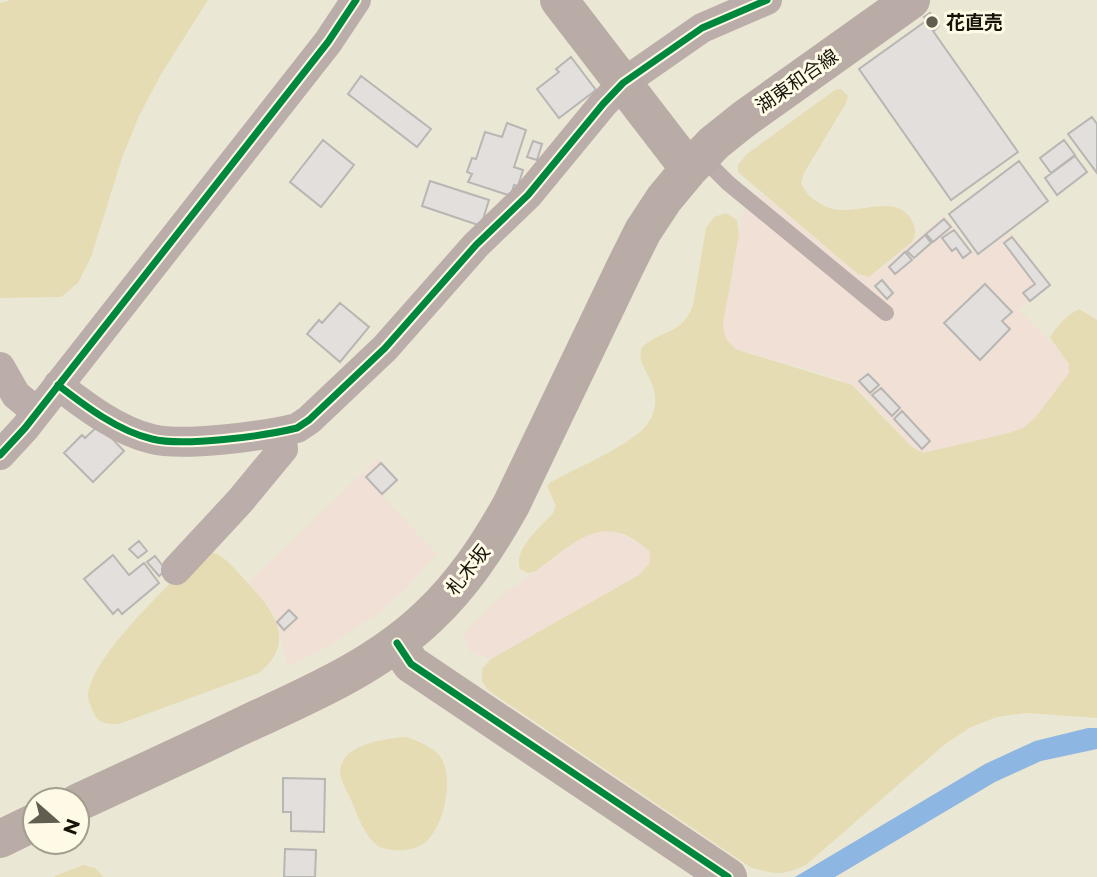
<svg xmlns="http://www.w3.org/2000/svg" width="1097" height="877" font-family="Montserrat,'Noto Sans JP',sans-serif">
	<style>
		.industrial { fill: #f1e0d6 }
		.green { fill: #e5dcb4 }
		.water { fill: #8eb6e2 }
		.building { fill: #e2dfdd; stroke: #b8b6b3; stroke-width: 2 }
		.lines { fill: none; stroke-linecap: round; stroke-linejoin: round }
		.lane { stroke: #bbada9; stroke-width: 16 }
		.street { stroke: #bbada9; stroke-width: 30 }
		.secondary { stroke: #b9aba5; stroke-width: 38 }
		.cycleway-casing { stroke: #fefae6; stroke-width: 11 }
		.cycleway { stroke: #00873e; stroke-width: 7 }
		.poi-dot { fill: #615d50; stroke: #fefae6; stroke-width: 2.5 }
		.labels { text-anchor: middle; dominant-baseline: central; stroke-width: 6; stroke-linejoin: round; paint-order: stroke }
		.poi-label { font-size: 19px; font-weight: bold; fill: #161308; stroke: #fefae6; text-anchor: start }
		.street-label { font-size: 19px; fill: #161308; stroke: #fefae6 }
	</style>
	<rect width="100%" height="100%" fill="#ebe7d5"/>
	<path class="industrial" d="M759,192l104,85 12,-3 69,-59 33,42 33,-25 41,52 -32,26 46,47 4,7v10l-5,8 -29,36 -12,10 -14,5 -86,20 -11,-6 -50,-55 -22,-13 -102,-30 -9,-5 -5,-9 -1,-11 20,-113z
		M378,458l21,22 -16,17 54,57 -33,37 -24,21 -52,35 -40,19 -13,-51 -27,-32z
		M600,530l17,2 23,11 10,9 -1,12 -10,11 -148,84 -21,-7 -7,-18 39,-39 84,-60z"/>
	<path class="green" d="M10,0h198l-48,76 -21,40 -17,42 -31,99 -13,26 -17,14 -61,1v-295z
		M841,89l7,7 -2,7 -42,70 -3,10c5,12 16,21 29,25 26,9 67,-17 82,13 4,8 4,13 0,21l-43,35 -11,-3 -120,-102v-7l9,-11 88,-64z
		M726,213l11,7 2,14 -16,90c1,13 4,19 15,26l114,35 60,62 11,6 86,-20 14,-5 12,-10 34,-45v-9l-19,-26c6,-12 17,-23 29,-29l18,11v398l-71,-5 -29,4 -26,10 -26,17 -138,120c-23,12 -32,11 -57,3l-261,-176 -7,-9v-13l9,-10 148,-84 10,-11 1,-12c-46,-43 -74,-10 -114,19l-8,2 -8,-4c-7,-20 21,-42 33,-56l3,-7 -9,-20 4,-4c23,-13 85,-39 97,-59 8,-11 9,-24 5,-36 -4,-15 -17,-24 -11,-40 21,-18 40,-12 51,-42l13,-77 8,-11z
		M206,551c18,3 27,16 39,29 27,29 54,60 14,93l-140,51c-12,1 -22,-1 -26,-13 -2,-4 -5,-12 -5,-16 3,-39 82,-110 109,-139z
		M406,737c12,4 25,9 33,18 16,20 6,67 -11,85 -8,8 -23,12 -35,10 -5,-1 -11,-1 -15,-4 -15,-11 -21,-34 -29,-50 -3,-7 -9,-17 -9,-25 2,-27 46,-33 66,-34z
		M83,865l12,3 9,9h-51z"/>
	<path class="water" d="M1088,728h9v21l-56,12 -46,21 -160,95h-40l190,-113 50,-23z"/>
	<path class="building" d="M930,13l9,13 -5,5 -10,-14z
		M926,21l92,131 -67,48 -92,-131z
		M571,57l25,33 -37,28 -22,-29 22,-17 -3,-3z
		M361,76l70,53 -14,18 -69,-53z
		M1092,117l5,7v49l-29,-39z
		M507,123l19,7 -12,37 9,3 -5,16 -4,-1 -3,11 -43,-14 4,-8 -5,-2 5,-14 4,1 9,-27 17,5z
		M323,140l31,25 -33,42 -31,-25z
		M1064,140l11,15 -24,18 -11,-15z
		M533,141l9,3 -5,16 -10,-3z
		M1075,156l12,16 -30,23 -12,-17z
		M1019,161l29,40 -70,53 -29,-40z
		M430,181l59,19 -8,26 -59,-20z
		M944,219l7,8 -18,15 -7,-8z
		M954,230l17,22 -8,6 -7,-10 -4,3 -10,-13z
		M925,235l6,8 -17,15 -7,-7z
		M1012,237l38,48 -20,16 -7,-8 12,-9 -31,-41z
		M905,252l7,8 -17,14 -6,-7z
		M882,280l11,13 -6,6 -12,-13z
		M985,284l27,28 -10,9 8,8 -30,31 -36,-37z
		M340,303l29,24 -29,35 -33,-28 12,-14 3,3z
		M868,374l11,11 -9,8 -11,-12z
		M881,388l19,20 -8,8 -20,-21z
		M902,411l28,30 -8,8 -28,-30z
		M99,425l25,26 -31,31 -29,-29 18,-18 3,3z
		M381,463l16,17 -15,14 -16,-17z
		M139,541l8,10 -9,7 -9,-9z
		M113,555l16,20 15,-12 15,20 -37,31 -4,-5 -5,5 -29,-35z
		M155,556l11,14 -7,6 -12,-14z
		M289,610l8,8 -13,12 -7,-8z
		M283,778l42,1 -1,53 -33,-1v-19h-8z
		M285,849l31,1 -1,27h-31z"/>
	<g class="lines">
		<path class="lane" d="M701,156l27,27 158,130"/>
		<path class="street" d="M0,367l16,28 21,17
			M58,385c27,21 60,46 94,54 31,8 112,-3 145,-11l12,-8 76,-72 91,-103 52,-50 75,-91 20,-21 79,-55 65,-28
			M0,455l25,-27 303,-386 28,-42
			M176,570l64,-69 43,-52 -2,-17"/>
		<path class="secondary" d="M559,0l130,169
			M397,643l14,21 317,213
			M77,803c56,-26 113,-52 169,-79 65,-30 131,-58 183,-108 34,-32 59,-70 82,-111l115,-240 17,-34 21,-32 25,-30 25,-26 30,-24 167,-119
			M0,839l35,-17"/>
		<g class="cycleway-casing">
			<path id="cycleway" d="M58,385c27,21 60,46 94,54 31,8 112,-3 145,-11l12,-8 76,-72 91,-103 52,-50 75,-91 20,-21 79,-55 65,-28
				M0,455l25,-27 303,-386 28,-42
				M397,643l14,21 317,213"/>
		</g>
		<use href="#cycleway" class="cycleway"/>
	</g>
	<circle class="poi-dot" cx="932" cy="22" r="7"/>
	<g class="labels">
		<g class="poi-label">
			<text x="946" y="22">花直売</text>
		</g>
		<g class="street-label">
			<text transform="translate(797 81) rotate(-35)">湖東和合線</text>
			<text transform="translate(468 570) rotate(-52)">札木坂</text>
		</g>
	</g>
	<g transform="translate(56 821) rotate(110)"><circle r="33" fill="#fefae6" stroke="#a19e8d" stroke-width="2"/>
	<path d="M0-5L12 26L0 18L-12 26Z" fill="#615d50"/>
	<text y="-10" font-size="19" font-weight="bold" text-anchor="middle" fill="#161308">N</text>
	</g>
</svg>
